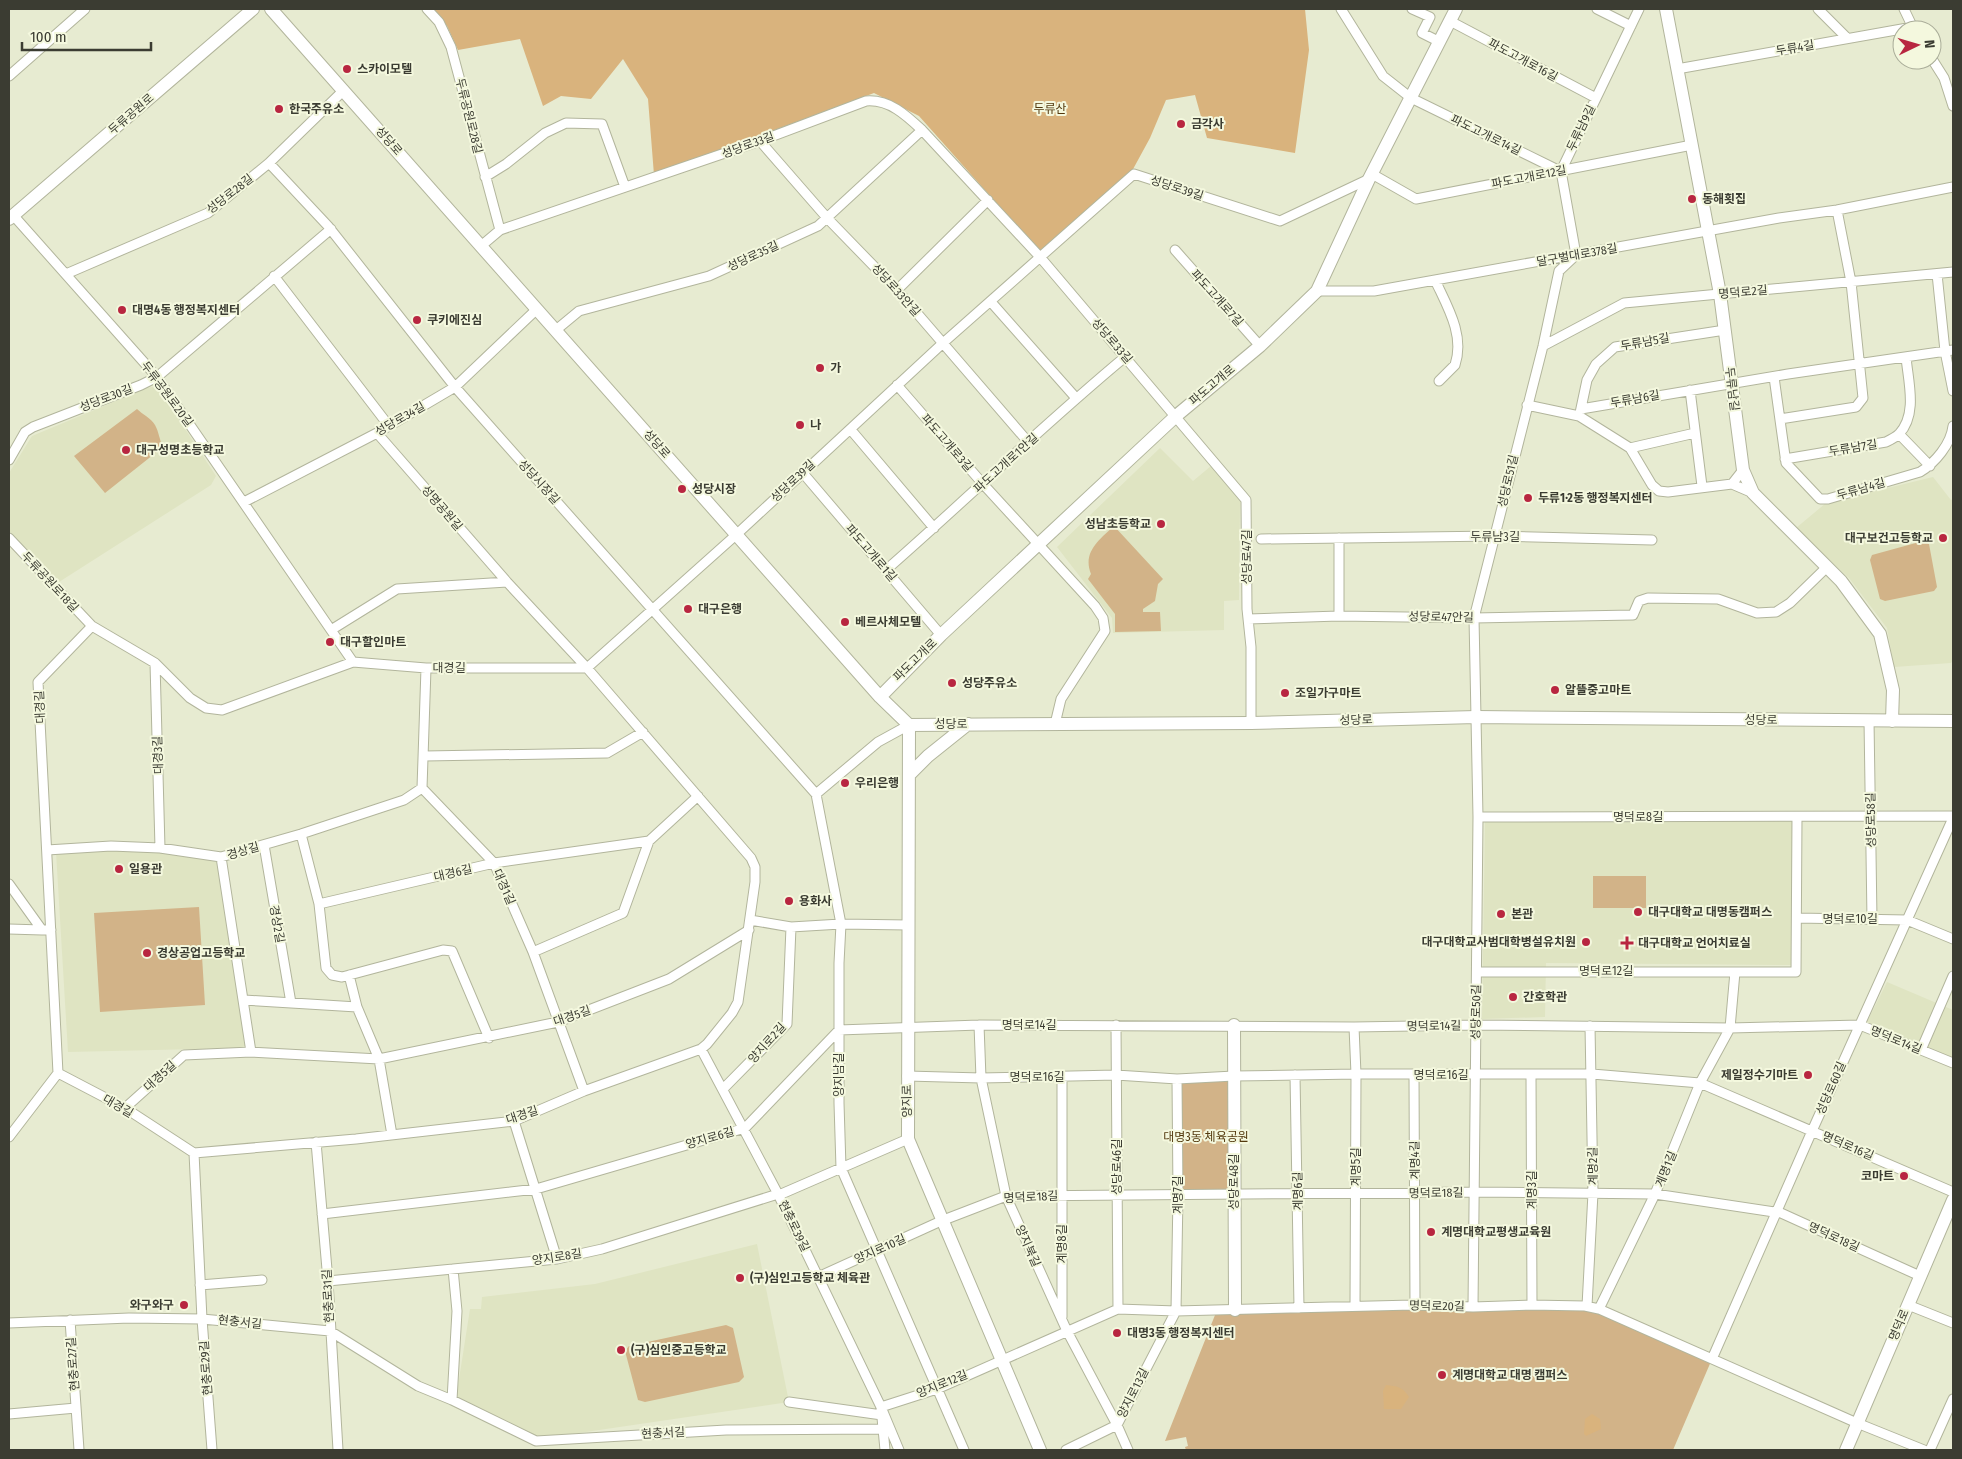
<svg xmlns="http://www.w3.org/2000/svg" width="1962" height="1459" font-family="'Fira Sans Condensed','Noto Sans KR',sans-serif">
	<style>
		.built { fill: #dfe4c2 }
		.green { fill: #d2b388 }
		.forest { fill: #d9b37d }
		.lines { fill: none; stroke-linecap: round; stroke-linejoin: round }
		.street-casing { stroke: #b2b59c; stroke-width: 11 }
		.secondary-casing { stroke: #b2b59c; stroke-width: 14 }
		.street { stroke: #fff; stroke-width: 9 }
		.secondary { stroke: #fff; stroke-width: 12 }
		.poi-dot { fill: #b82640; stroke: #f4f8de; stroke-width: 2 }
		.labels { text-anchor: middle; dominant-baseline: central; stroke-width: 4; stroke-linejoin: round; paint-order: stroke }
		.street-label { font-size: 12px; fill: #3b3c32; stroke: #f4f8de }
		.poi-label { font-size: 12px; font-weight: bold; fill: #3b3c32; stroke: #f4f8de; text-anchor: start }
		.park-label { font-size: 12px; fill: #53390e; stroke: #f4f8de }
	</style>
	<rect width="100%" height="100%" fill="#e7ebd1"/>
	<path class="built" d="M157,386l59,90 -5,9 -152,97 -50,-51v-58l23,-37 115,-48z
		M1160,448l33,33 18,-15 29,35 -1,99 -15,1v29l-111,3 -1,-15 -55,-71z
		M1933,477l18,23 2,-1v161l-2,3 -57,4 -7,-39 -38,-50 -53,-50 30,-25z
		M1485,821h308l-1,144 -246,-2 -1,54 -63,2z
		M113,848l46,2 59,10 28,185 -4,3 -174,4 -12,-200z
		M1887,982l66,28v51l-86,-39z
		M757,1244l32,158 -251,37 -79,-39 -2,-8 13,-83h11l1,-12 113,-13z"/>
	<path class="green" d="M137,409c5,5 14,9 18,16 4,7 4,14 8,22l-58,46 -31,-37z
		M1114,526l49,53 -5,5 -3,17 -12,8v3h17l1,19 -46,1v-18l-27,-35 3,-5c-9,-22 9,-35 23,-48z
		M1923,541l6,3 8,43 -3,4 -49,10 -5,-2 -10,-39 2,-5z
		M1593,876h53v32h-53z
		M199,907l6,98 -105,7 -6,-99z
		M1234,1076v119h-56l-1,-116z
		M1587,1306l125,53 -39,91h-487l-1,-3 3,-1 -2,-9 -21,4 52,-131z
		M726,1325l7,3 11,49 -5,5 -94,20 -7,-2 -13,-49 4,-5z"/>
	<path class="forest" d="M433,9h872l4,41 -14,103 -88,-15 -12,-43 -29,5 -16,38 -18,33 -92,81 -121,-136 -45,-23 -220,82 -6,-76 -25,-40 -32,40 -30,-3 -18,10 -23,-67 -62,11 -11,-24z
		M1386,1385c11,1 17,2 23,12l-8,12h-17l-1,-18z
		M1592,1414l8,5 1,10 -15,7 -2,-2 1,-15z"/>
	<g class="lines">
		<g class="street-casing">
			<path id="street" d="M427,9l12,13 12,25 49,183
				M1341,9l42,67 28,22 149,73
				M1412,9l18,8 -8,16 18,9
				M1597,9l34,17
				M1818,9l29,29
				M1904,9l10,21
				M1450,21l146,77
				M1932,59l12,19 9,28
				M1677,69l236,-42
				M9,76l76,-67
				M760,141l68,78 69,71 132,153
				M269,163l59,63 127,161 361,407 25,130 -2,39v140l2,65 123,282
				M1372,174l44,25 276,-54
				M485,177l21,-13 39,-31 21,-10 36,1 23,63
				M13,215l144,162 196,285
				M481,246l19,-16 260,-89 106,-40c23,-2 40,14 56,29l118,127 206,243 1,109 4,38v76
				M1175,250l85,96
				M1576,255l-15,-84 78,-162
				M66,274l142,-61 61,-50 75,-73
				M1937,274l8,77 8,40
				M274,276l115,150
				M1435,280c12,26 30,55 20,85l-16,16
				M897,290l91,-90
				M1317,291h57l405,-73 58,-8 116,-23
				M991,302l85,96
				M556,330l23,-19 130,-35 109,-50 104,-96
				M1543,346l81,-43 329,-31
				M1774,377l12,86 34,36h8l92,-27c15,-9 31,-28 33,-46
				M897,385l86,99 112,122 8,12 2,13 -44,68 -6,25
				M1690,390l12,96
				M1527,405l52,11 51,32 22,37 7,6 9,1 64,-8
				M1581,409l207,-35 165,-24
				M1580,413l7,-33 9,-16 19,-17 110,-17
				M1780,419l76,-12 7,-9 -12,-116 -14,-72
				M851,430l83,98
				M1899,434l31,32
				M1630,448l65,-15
				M1785,459l101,-17c4,-2 10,-5 13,-8 19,-20 9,-53 7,-77
				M9,460l16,-28 8,-5 108,-42 16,-8 174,-148
				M1743,470l-11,14 21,9
				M802,472l139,163
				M244,502l133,-69 78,-46 82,-78
				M9,538l83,88 63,37 35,35 16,10 16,2 131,-48 73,6h161l150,-134 206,-191 191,-169 146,47 89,-42
				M1261,539l235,-3 156,4
				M886,570c80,-70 157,-145 239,-213
				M1339,616v-78
				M1248,619l91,-3 135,2 159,-3 6,-14 9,-3 70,1 39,14 19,-1 14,-9 37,-36
				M331,630l66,-41 110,-7
				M155,663l5,185
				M426,668l-4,120 72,75 39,89 51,139
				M1869,720l3,199
				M425,756l182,-3 36,-21
				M816,794l62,-52 31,-17
				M1478,817l475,-1
				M301,834l18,70 7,64 6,7 10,2 101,-27 9,1 37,87
				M264,845l27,158
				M47,850l64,-4 49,2 61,9 80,-23 103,-34 18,-12
				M221,857l30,195
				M9,884l33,46h9
				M319,904l175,-41 155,-22 49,-45
				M1797,918l110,2 46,19
				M750,920l41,7 50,-3 67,1
				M9,929l33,1
				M533,952l90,-39 26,-72
				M1477,972h319l1,-155
				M349,975l8,32 22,52 13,76
				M244,1000l113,7
				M979,1025l2,53 25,118 61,135 50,94 11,25
				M1116,1025l2,284
				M1354,1027l2,47 -1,232
				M701,1049l77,145 103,213 18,43
				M1921,1050l32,-74
				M58,1073l67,35 69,45 162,-14 158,-18 70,-30 117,-42 6,-5 25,-31 6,-11 17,-120v-15l-4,-9 -164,-190 -80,-86 -130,-149
				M58,1073l-20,-391 54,-56
				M1295,1075l4,233
				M1414,1075l1,230
				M1531,1075l1,230
				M907,1076l74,2 135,-3 61,4 57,-3 122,-2h236l108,9 253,109
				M723,1089l64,-65 4,-97
				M125,1108l59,-53 67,-3 128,7 179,-37 111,-43 80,-49
				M514,1121l43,138
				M9,1137l49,-64
				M316,1142l12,139 10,169
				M194,1153l8,166 10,131
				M779,1195l129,-56
				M322,1214l214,-25 209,-61 94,-98 140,-5 375,2 122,-2 254,3 130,-3 93,38
				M818,1277l123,-56 65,-25 469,-4 180,2 126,19 139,63
				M328,1281l229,-22 45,-10 176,-55
				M200,1285l62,-5
				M1908,1305l45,18
				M1587,1306l6,-113 -3,-167
				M1473,1307l5,-490 -4,-199 69,-272 16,-75 17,-16
				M1599,1309l56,-115 45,-111 30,-55 5,-56
				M1062,1317v-240
				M70,1320l9,130
				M9,1323l120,-5 73,1 128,12 88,55 34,14 84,41 190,-11 157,-1
				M1712,1359l100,-228 141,-313
				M452,1400l5,-89 -4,-42
				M789,1402l93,13
				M9,1414l67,-6
				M885,1450l-4,-43 56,-18 181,-80 58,2 237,-6 60,2 58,-2 54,1 14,3 258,114 67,27
				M1066,1450l51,-25 59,-114 2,-116 -1,-116
				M1930,1450l23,-51"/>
		</g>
		<g class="secondary-casing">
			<path id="secondary" d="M271,9l609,688 29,28 342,-2 225,-6 477,4
				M1666,9l54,285 23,176 10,23 88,88 39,53 13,56 -1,31
				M9,219l244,-210
				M880,697l61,-62 235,-219 84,-70 57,-55 52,-112 87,-170
				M909,725l-1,414 132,311
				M909,775l19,-19 40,-32
				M1234,1025l1,285
				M1846,1450l107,-250"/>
		</g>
		<use href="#street" class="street"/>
		<use href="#secondary" class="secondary"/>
	</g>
	<g class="poi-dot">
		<circle cx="347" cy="69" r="5"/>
		<circle cx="279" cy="109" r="5"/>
		<circle cx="1181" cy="124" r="5"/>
		<circle cx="1692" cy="199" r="5"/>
		<circle cx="122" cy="310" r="5"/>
		<circle cx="417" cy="320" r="5"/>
		<circle cx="820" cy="368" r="5"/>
		<circle cx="800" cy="425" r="5"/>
		<circle cx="126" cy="450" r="5"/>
		<circle cx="682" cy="489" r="5"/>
		<circle cx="1528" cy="498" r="5"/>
		<circle cx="1161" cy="524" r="5"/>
		<circle cx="1943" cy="538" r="5"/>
		<circle cx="688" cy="609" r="5"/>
		<circle cx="845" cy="622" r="5"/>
		<circle cx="330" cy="642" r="5"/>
		<circle cx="952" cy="683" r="5"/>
		<circle cx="1555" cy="690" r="5"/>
		<circle cx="1285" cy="693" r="5"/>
		<circle cx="845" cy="783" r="5"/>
		<circle cx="119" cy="869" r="5"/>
		<circle cx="789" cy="901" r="5"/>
		<circle cx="1638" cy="912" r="5"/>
		<circle cx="1501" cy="914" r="5"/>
		<circle cx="1586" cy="942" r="5"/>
		<path d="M1624.5 935.5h5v5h5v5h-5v5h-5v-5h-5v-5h5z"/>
		<circle cx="147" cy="953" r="5"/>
		<circle cx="1513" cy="997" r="5"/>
		<circle cx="1808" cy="1075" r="5"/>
		<circle cx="1904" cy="1176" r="5"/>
		<circle cx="1431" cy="1232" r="5"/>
		<circle cx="740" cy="1278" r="5"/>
		<circle cx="184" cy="1305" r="5"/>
		<circle cx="1117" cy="1333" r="5"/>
		<circle cx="621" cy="1350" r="5"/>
		<circle cx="1442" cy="1375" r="5"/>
	</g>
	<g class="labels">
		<g class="street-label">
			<text transform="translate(1795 48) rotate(-10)">두류4길</text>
			<text transform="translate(1523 60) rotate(28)">파도고개로16길</text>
			<text transform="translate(131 114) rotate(-41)">두류공원로</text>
			<text transform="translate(469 116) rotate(76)">두류공원로28길</text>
			<text transform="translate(1581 128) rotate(-64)">두류남9길</text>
			<text transform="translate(1486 135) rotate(26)">파도고개로14길</text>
			<text transform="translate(389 141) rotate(49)">성당로</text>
			<text transform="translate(748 145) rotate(-20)">성당로33길</text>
			<text transform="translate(1529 177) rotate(-11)">파도고개로12길</text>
			<text transform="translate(1177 188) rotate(18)">성당로39길</text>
			<text transform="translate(230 194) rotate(-38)">성당로28길</text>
			<text transform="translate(1577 255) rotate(-10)">달구벌대로378길</text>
			<text transform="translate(753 256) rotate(-25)">성당로35길</text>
			<text transform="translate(896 290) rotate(48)">성당로33안길</text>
			<text transform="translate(1743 292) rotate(-5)">명덕로2길</text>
			<text transform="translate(1217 298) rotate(48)">파도고개로7길</text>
			<text transform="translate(1112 341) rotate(49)">성당로33길</text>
			<text transform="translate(1645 342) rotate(-10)">두류남5길</text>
			<text transform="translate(1212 385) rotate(-40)">파도고개로</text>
			<text transform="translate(1732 389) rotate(83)">두류남길</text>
			<text transform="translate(167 394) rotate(53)">두류공원로20길</text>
			<text transform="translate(106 398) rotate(-21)">성당로30길</text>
			<text transform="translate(1635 399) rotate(-10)">두류남6길</text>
			<text transform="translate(400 419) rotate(-30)">성당로34길</text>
			<text transform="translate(947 443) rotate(49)">파도고개로3길</text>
			<text transform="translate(657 444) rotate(49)">성당로</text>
			<text transform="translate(1853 448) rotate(-9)">두류남7길</text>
			<text transform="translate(1006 463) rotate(-42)">파도고개로1안길</text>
			<text transform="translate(793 481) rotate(-43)">성당로39길</text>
			<text transform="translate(1508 481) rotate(-77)">성당로51길</text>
			<text transform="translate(539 482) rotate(48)">성당시장길</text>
			<text transform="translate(1861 489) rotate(-16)">두류남4길</text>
			<text transform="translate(442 508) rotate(49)">성명공원길</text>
			<text x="1495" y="537">두류남3길</text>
			<text transform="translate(871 553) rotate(49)">파도고개로1길</text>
			<text transform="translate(1247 557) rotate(-90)">성당로47길</text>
			<text transform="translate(50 582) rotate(47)">두류공원로18길</text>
			<text transform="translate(1441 617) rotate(1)">성당로47안길</text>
			<text transform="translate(915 660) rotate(-44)">파도고개로</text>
			<text x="449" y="668">대경길</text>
			<text transform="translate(40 707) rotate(-93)">대경길</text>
			<text transform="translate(1356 720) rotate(-2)">성당로</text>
			<text x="1761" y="720">성당로</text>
			<text x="951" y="724">성당로</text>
			<text transform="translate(158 755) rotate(-92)">대경3길</text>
			<text x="1638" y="817">명덕로8길</text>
			<text transform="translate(1871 820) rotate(-91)">성당로58길</text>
			<text transform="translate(243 851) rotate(-16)">경상길</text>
			<text transform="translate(453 873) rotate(-13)">대경6길</text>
			<text transform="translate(504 887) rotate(66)">대경1길</text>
			<text x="1850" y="919">명덕로10길</text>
			<text transform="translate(277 924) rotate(80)">경상2길</text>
			<text x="1606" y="971">명덕로12길</text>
			<text transform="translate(1476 1012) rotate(-89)">성당로50길</text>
			<text transform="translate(572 1016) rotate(-19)">대경5길</text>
			<text x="1029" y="1025">명덕로14길</text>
			<text transform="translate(1434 1026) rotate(-1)">명덕로14길</text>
			<text transform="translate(1896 1040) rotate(22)">명덕로14길</text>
			<text transform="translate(767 1043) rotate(-48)">양지로2길</text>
			<text transform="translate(839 1075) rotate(-90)">양지남길</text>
			<text x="1441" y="1075">명덕로16길</text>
			<text transform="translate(160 1076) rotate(-42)">대경5길</text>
			<text x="1037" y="1077">명덕로16길</text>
			<text transform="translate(1831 1088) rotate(-66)">성당로60길</text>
			<text transform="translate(907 1101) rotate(-91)">양지로</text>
			<text transform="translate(118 1106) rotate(30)">대경길</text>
			<text transform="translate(522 1115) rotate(-18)">대경길</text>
			<text transform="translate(710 1138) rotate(-16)">양지로6길</text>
			<text transform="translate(1848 1146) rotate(23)">명덕로16길</text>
			<text transform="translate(1415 1160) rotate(-91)">계명4길</text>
			<text transform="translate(1593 1166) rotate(-91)">계명2길</text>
			<text transform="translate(1117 1167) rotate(-90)">성당로46길</text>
			<text transform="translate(1356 1167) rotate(-90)">계명5길</text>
			<text transform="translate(1666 1169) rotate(-68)">계명1길</text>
			<text transform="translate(1234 1182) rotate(-90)">성당로48길</text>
			<text transform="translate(1532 1190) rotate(-90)">계명3길</text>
			<text transform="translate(1298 1191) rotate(-91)">계명6길</text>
			<text transform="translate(1436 1193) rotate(-1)">명덕로18길</text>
			<text transform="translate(1178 1195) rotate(-90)">계명7길</text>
			<text transform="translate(1031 1197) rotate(-3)">명덕로18길</text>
			<text transform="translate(794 1226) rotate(64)">현충로39길</text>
			<text transform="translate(1834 1237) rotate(24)">명덕로18길</text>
			<text transform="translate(1062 1244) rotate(-90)">계명8길</text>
			<text transform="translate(1028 1246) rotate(66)">양지북길</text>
			<text transform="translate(880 1249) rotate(-24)">양지로10길</text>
			<text transform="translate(557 1257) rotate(-9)">양지로8길</text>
			<text transform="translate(328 1296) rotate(-93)">현충로31길</text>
			<text transform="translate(1437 1306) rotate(1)">명덕로20길</text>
			<text transform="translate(240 1322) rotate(6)">현충서길</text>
			<text transform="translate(1899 1325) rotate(-67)">명덕로</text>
			<text transform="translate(73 1364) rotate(-94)">현충로27길</text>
			<text transform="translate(206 1368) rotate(-94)">현충로29길</text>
			<text transform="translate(942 1384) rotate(-22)">양지로12길</text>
			<text transform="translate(1133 1393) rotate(-63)">양지로13길</text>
			<text transform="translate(663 1433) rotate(-3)">현충서길</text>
		</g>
		<g class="poi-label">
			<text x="357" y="69">스카이모텔</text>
			<text x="289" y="109">한국주유소</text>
			<text x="1191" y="124">금각사</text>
			<text x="1702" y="199">동해횟집</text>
			<text x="132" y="310">대명4동 행정복지센터</text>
			<text x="427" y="320">쿠키에진심</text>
			<text x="830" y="368">가</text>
			<text x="810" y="425">나</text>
			<text x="136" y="450">대구성명초등학교</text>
			<text x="692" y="489">성당시장</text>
			<text x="1538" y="498">두류1·2동 행정복지센터</text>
			<text x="1151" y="524" text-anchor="end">성남초등학교</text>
			<text x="1933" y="538" text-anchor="end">대구보건고등학교</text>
			<text x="698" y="609">대구은행</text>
			<text x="855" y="622">베르사체모텔</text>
			<text x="340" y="642">대구할인마트</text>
			<text x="962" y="683">성당주유소</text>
			<text x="1565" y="690">알뜰중고마트</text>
			<text x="1295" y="693">조일가구마트</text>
			<text x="855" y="783">우리은행</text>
			<text x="129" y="869">일용관</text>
			<text x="799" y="901">용화사</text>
			<text x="1648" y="912">대구대학교 대명동캠퍼스</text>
			<text x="1511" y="914">본관</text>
			<text x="1576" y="942" text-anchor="end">대구대학교사범대학병설유치원</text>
			<text x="1638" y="943">대구대학교 언어치료실</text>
			<text x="157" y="953">경상공업고등학교</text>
			<text x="1523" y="997">간호학관</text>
			<text x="1798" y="1075" text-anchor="end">제일정수기마트</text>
			<text x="1894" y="1176" text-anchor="end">코마트</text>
			<text x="1441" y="1232">계명대학교평생교육원</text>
			<text x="750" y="1278">(구)심인고등학교 체육관</text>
			<text x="174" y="1305" text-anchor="end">와구와구</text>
			<text x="1127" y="1333">대명3동 행정복지센터</text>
			<text x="631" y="1350">(구)심인중고등학교</text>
			<text x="1452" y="1375">계명대학교 대명 캠퍼스</text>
		</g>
		<g class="park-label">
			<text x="1050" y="109">두류산</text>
			<text x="1206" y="1137">대명3동 체육공원</text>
		</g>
	</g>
	<rect width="1962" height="1459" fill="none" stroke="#3b3c32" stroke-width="20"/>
	<g transform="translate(1917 45) rotate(85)"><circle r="24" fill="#f4f8de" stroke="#aaad99"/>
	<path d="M0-4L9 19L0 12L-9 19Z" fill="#b82640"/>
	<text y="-8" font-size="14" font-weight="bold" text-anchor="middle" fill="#3b3c32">N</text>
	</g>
	<path d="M22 42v8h129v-8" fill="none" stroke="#3b3c32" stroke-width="2.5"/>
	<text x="30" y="42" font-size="15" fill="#3b3c32" stroke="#f4f8de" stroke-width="4" paint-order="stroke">100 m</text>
</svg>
